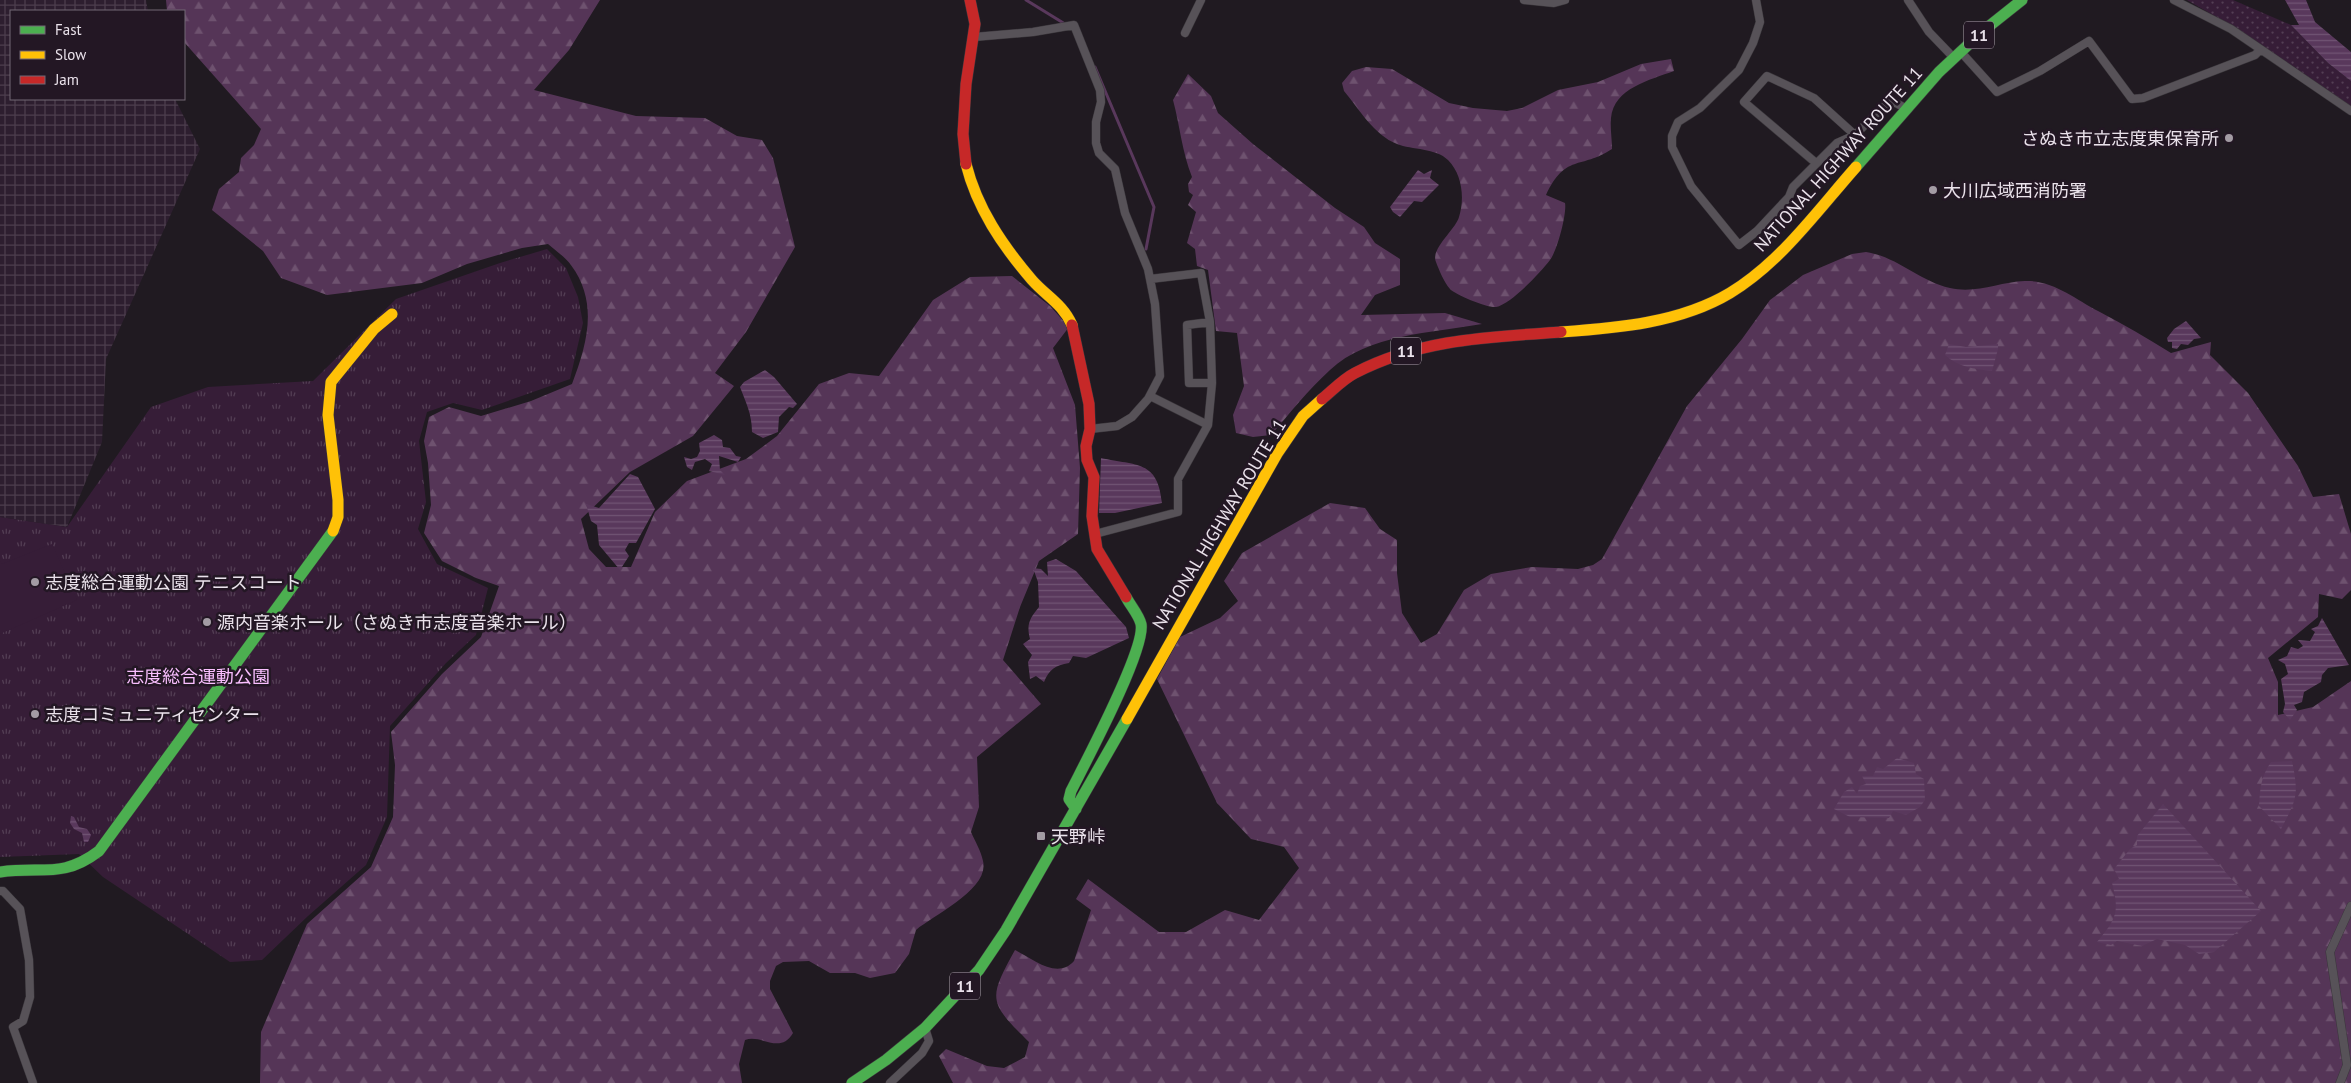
<svg xmlns="http://www.w3.org/2000/svg" width="2351" height="1083" font-family="'PT Sans','Noto Sans JP',sans-serif">
	<style>
		.industrial { fill: url(#industrial-grid) }
		.grass { fill: url(#grass-dots) }
		.forest { fill: url(#forest-firs) }
		.park { fill: url(#park-tufts) }
		.pitch { fill: #361d37 }
		.water { fill: url(#water-rules) }
		.lines { fill: none; stroke-linecap: round; stroke-linejoin: round }
		.stream { stroke: #59385c; stroke-width: 3 }
		.street-casing { stroke: #3b373c; stroke-width: 9 }
		.fast-casing { stroke: #3b373c; stroke-width: 12 }
		.slow-casing { stroke: #3b373c; stroke-width: 12 }
		.jam-casing { stroke: #3b373c; stroke-width: 12 }
		.street { stroke: #575258; stroke-width: 8 }
		.fast { stroke: #4caf50; stroke-width: 11 }
		.slow { stroke: #ffc107; stroke-width: 11 }
		.jam { stroke: #c62828; stroke-width: 11 }
		.poi-dot { fill: #a39ca4; stroke: #231724; stroke-width: 2 }
		.labels { text-anchor: middle; dominant-baseline: central; stroke-width: 5; stroke-linejoin: round; paint-order: stroke }
		.shield { fill: #231724; stroke: #aea5af; stroke-width: 1 }
		.shield-label { font-size: 16px; font-weight: bold; fill: #eae2eb }
		.poi-label { font-size: 18px; fill: #eae2eb; stroke: #231724; text-anchor: start }
		.street-label { font-size: 18px; fill: #eae2eb; stroke: #231724 }
		.park-label { font-size: 18px; fill: #fabfff; stroke: #231724 }
	</style>
	<defs>
		<pattern id="industrial-grid" width="8" height="8" patternUnits="userSpaceOnUse" patternTransform="scale(1.25)"><rect width="8" height="8" fill="#2d1e2f"/><path d="M0 4h8M4 0v8" fill="none" stroke="#4c3e4d"/></pattern>
		<pattern id="grass-dots" width="8" height="8" patternUnits="userSpaceOnUse" patternTransform="scale(1.25)"><rect width="8" height="8" fill="#361d37"/><path d="M2 2h.1M6 6h.1" fill="none" stroke="#533e54" stroke-width="1.8" stroke-linecap="round"/></pattern>
		<pattern id="forest-firs" width="22" height="20" patternUnits="userSpaceOnUse" patternTransform="scale(1.25)"><rect width="22" height="20" fill="#553557"/><path d="M5 1l3.5 6h-7zM16 11l3.5 6h-7z" fill="#6e526f"/></pattern>
		<pattern id="park-tufts" width="24" height="20" patternUnits="userSpaceOnUse" patternTransform="scale(1.25)"><rect width="24" height="20" fill="#361d37"/><path d="M3 7l-1-3M5 7V3M7 7l1-3M15 17l-1-3M17 17v-4M19 17l1-3" fill="none" stroke="#533e54"/></pattern>
		<pattern id="water-rules" width="6" height="5" patternUnits="userSpaceOnUse" patternTransform="scale(1.25)"><rect width="6" height="5" fill="#59385c"/><path d="M0 2.5h6" fill="none" stroke="#715474"/></pattern>
	</defs>
	<rect width="100%" height="100%" fill="#201a21"/>
	<path class="industrial" d="M0,0h146l2,11h-137v88h164l25,50 -94,210 -4,83 -35,85 -67,-10z"/>
	<path class="grass" d="M2187,0h46l58,25 37,38 23,18v27l-121,-83z"/>
	<path class="forest" d="M166,0h434l-31,50 -35,40 102,26 69,2 32,18 25,4 11,18 22,89 -49,85 -31,41 19,13 -41,50 -63,36 -49,47 8,30 17,18h25l24,-55 32,-31 59,-22 31,-23 42,-52 30,-11 30,3 54,-76 37,-23 42,-1 38,30 19,21 -16,21 22,57 5,63 -2,66 -39,27 -19,46 -17,53 38,44 -64,53 2,50 -8,25c4,9 10,19 12,29 7,28 -49,54 -67,69l-7,24 -14,19 -25,5 -15,-5h-25l-21,-12 -26,1 -7,4 -6,15v8l23,44c-13,22 -31,1 -48,7l-6,24 3,19h-482l1,-51 46,-108 64,-57 22,-50 2,-52 -4,-33 51,-58 39,-37 18,-51 -23,-8 -34,-17 -18,-28 7,-28 -3,-42 -4,-22 5,-24 20,-10 32,9 50,-15 41,-17c15,-40 27,-81 -1,-119 -6,-8 -15,-14 -23,-21l-26,4 -55,16 -45,19 -95,12 -46,-17 -18,-27 -51,-41 7,-21 20,-17 2,-14 13,-13 7,-16 -77,-87v-31h-17z
		M1671,59l3,12c-24,9 -60,17 -63,47 -1,10 1,21 1,31 -32,21 -46,4 -66,46l19,8c2,11 -8,48 -15,57 -10,13 -39,44 -54,47 -9,1 -40,-12 -46,-18 -6,-7 -11,-19 -14,-27 -6,-13 20,-33 23,-45 6,-19 3,-43 -11,-57 -12,-12 -36,-10 -51,-16 -23,-9 -38,-35 -53,-53l-2,-8 10,-12 14,-4 26,2 57,34 24,5 34,3 15,-3 36,-18 40,-8 43,-18z
		M1188,74l23,22 7,17 35,31 82,64 29,19 11,16 25,16v26l-25,10 -14,20 84,-2 37,11c-50,9 -114,10 -152,46 -22,20 -40,43 -59,65l-18,2 -17,-4 -3,-18 11,-29 -7,-53 -21,-2 -8,-61 -11,-4 -2,-17 -8,-6 9,-31 -8,-7 5,-10 -4,-3 -1,-8 4,-7c-10,-25 -12,-51 -19,-77z
		M1866,252c32,5 53,29 84,36 26,6 49,-6 75,-7 28,-1 50,18 73,30 25,13 49,27 73,42l40,-11 -1,13 38,38 50,73 15,31 26,-3 12,40v56l-9,9 -23,-5 -1,23 -50,41 10,24v33l35,-8 38,-26v402h-1398l-14,-27 7,-7 41,17 17,2 21,-11 4,-15c-41,-40 -41,-43 -14,-92 18,9 42,30 59,11l17,-51 -15,-11 12,-20 71,53h27l39,-22 34,10 40,-52 -15,-21 -33,-8 -34,-36 -60,-124 23,-42 40,-19 18,-17 -14,-20 18,-28 88,-50 35,5 15,21 17,11v33l5,40 19,30 16,-9 27,-44 27,-16 41,-7 46,2 15,-4 9,-6 85,-153 55,-67 28,-39 33,-25 49,-21z"/>
	<path class="park" d="M547,249l19,19 12,29 5,26 -13,56 -88,31 -29,-7 -26,9 -8,29 7,61 -8,27 19,35 51,24 -12,47 -30,28 -56,63 -3,91 -21,48 -58,51 -46,44 -32,2 -127,-85 -24,-23 -79,3v-340l67,10 84,-120 57,-20 105,-6 83,-82 104,-36z"/>
	<path class="pitch" d="M52,544l25,56 -77,34v-73l2,3z"/>
	<path class="water" d="M2285,0h21l9,22 36,30v29l-23,-18 -37,-38h8z
		M1418,170l6,4 8,-4 -2,8 9,7 -17,17 -8,-1 -14,16 -7,-5 -3,-5z
		M2186,321l15,17 -7,1 -6,6 -7,-1 -4,5 -5,-1v-6h-4l-1,-4 7,-9z
		M1949,344l17,3 32,-3v5l-6,22c-18,-2 -34,-4 -47,-16z
		M765,370l9,7 23,27 -4,4 -4,-1 -10,10 -1,15 -15,6 -11,-6c0,-18 -6,-29 -12,-45l4,-5z
		M714,435l8,5 1,7 7,1 6,8 5,1 -3,5 -19,-6 1,14 5,5 -16,-4 3,-7 -7,-5 -10,3 -3,8 -5,-3 -3,-10 7,2 6,-2 3,-6 -1,-8z
		M1101,458c36,8 57,2 61,45l-47,10h-16z
		M630,474l8,3 17,32 -19,34h-7l-4,7 4,6 -9,14 -21,-25 -2,-20 -6,-4 -5,-17 13,4z
		M1056,559l20,12 50,56 3,11 -43,20 -13,-2 -4,7c-14,2 -20,7 -25,19l-8,-6 -6,3 -2,-17 4,-7 -9,-11 7,-5c-4,-15 0,-21 9,-32l-1,-25 -5,-14 8,1 7,7 -1,-14z
		M2322,618l27,47 -21,3 -6,7 -1,7 -17,10 -2,10 -8,3 3,5 -7,10 -7,-8 2,-8 -4,-25 7,-5 -3,-10 -7,-4 9,-4 4,-9 7,2 5,-3 -5,-6 12,1 5,-9 -4,-3 7,-3z
		M1897,758l17,5 2,11 8,5 1,21 -5,7 -14,8 -13,-4 -4,7 -39,-1 -16,-8 10,-17 8,-5 5,7 3,-8 6,-2 -4,-8h11l4,-9 6,2z
		M2292,761c7,34 5,38 -11,68l-22,-23c1,-17 2,-30 12,-44z
		M2163,804l98,107 -47,41 -15,2 -14,-9 -28,-6 -15,7 -25,-5 -6,4 -14,-3c19,-23 23,-29 15,-59l7,-4 -5,-10 16,-20 7,-4v-9z
		M71,816l3,1 5,10 8,2 4,6 -3,7h-4l-2,-9 -8,-4 -4,-6z"/>
	<g class="lines">
		<path class="stream" d="M1026,0l39,24
			M1095,67l59,140 -8,42"/>
		<g class="street-casing">
			<path id="street" d="M1524,0l30,3 11,-3
				M1756,0l4,22 -7,21 -14,27 -39,38 -22,14 -6,14v11l19,39 48,59 18,-14 32,-34 4,-10 44,-44 18,-8 28,-28 7,-4h6l9,5
				M1908,0l21,32 25,26
				M2174,0l57,29 120,82
				M1185,33l16,-33
				M974,37l59,-5 41,-7 26,65 1,12 -5,20v21l3,10 16,16 10,44 23,56 7,35 5,72 -12,23 -16,18 -15,9 -27,3
				M1960,51l37,41 43,-21 49,-30 43,58 11,-1 112,-43 5,-5
				M1816,163l-72,-61 23,-26 47,22 41,37
				M1210,322l-23,3 2,58h23
				M1150,396l58,29
				M1095,534l83,-22v-33l30,-54 4,-42 -2,-61 -9,-49 -51,6
				M0,891h3l17,18 9,51 1,37 -7,24 -10,6 20,56
				M890,1083l32,-30 7,-12 -4,-13
				M2340,1083l7,-18 -17,-113 21,-46"/>
		</g>
		<g class="fast-casing">
			<path id="fast" d="M1856,167l83,-95 44,-41 39,-31
				M1076,809l-7,-10 2,-8c14,-28 75,-142 70,-167 -2,-9 -11,-19 -15,-27
				M0,872c42,-6 62,7 99,-21l234,-320
				M852,1083l34,-23 39,-32 54,-58 27,-40 121,-211"/>
		</g>
		<g class="slow-casing">
			<path id="slow" d="M966,164c11,44 36,81 66,116 14,16 31,24 40,45
				M1561,332c56,-4 119,-9 169,-39 51,-31 87,-82 126,-126
				M333,531l5,-14v-17l-10,-85 3,-33 43,-53 18,-15
				M1127,719l150,-265 26,-38 19,-17"/>
		</g>
		<g class="jam-casing">
			<path id="jam" d="M966,164l-3,-30 3,-50 9,-60 -5,-24
				M1072,325l17,79 1,25 -4,17 1,14 7,17 -2,39 5,33 29,48
				M1322,399c10,-8 21,-20 33,-26 65,-34 134,-36 206,-41"/>
		</g>
		<use href="#street" class="street"/>
		<use href="#fast" class="fast"/>
		<use href="#slow" class="slow"/>
		<use href="#jam" class="jam"/>
	</g>
	<g class="poi-dot">
		<circle cx="2229" cy="138" r="5"/>
		<circle cx="1933" cy="190" r="5"/>
		<circle cx="35" cy="582" r="5"/>
		<circle cx="207" cy="622" r="5"/>
		<circle cx="35" cy="714" r="5"/>
		<rect x="1036" y="831" width="10" height="10" rx="2.5"/>
	</g>
	<g class="labels">
		<g class="shield">
			<rect x="1964" y="21.5" width="30" height="27" rx="4"/>
			<rect x="1391" y="337.5" width="30" height="27" rx="4"/>
			<rect x="950" y="972.5" width="30" height="27" rx="4"/>
		</g>
		<g class="shield-label">
			<text x="1979" y="35">11</text>
			<text x="1406" y="351">11</text>
			<text x="965" y="986">11</text>
		</g>
		<g class="poi-label">
			<text x="2219" y="138" text-anchor="end">さぬき市立志度東保育所</text>
			<text x="1943" y="190">大川広域西消防署</text>
			<text x="45" y="582">志度総合運動公園 テニスコート</text>
			<text x="217" y="622">源内音楽ホール（さぬき市志度音楽ホール）</text>
			<text x="45" y="714">志度コミュニティセンター</text>
			<text x="1051" y="836">天野峠</text>
		</g>
		<g class="street-label">
			<text transform="translate(1838 159) rotate(-48)">NATIONAL HIGHWAY ROUTE 11</text>
			<text transform="translate(1219 524) rotate(-59)">NATIONAL HIGHWAY ROUTE 11</text>
		</g>
		<g class="park-label">
			<text x="198" y="676">志度総合運動公園</text>
		</g>
	</g>
	<rect x="10" y="10" width="175" height="90" fill="#231724" stroke="#736874"/>
	<rect x="20" y="26" width="25" height="8" fill="#4caf50" stroke="#736874"/>
	<text x="55" y="35" font-size="15" fill="#eae2eb">Fast</text>
	<rect x="20" y="51" width="25" height="8" fill="#ffc107" stroke="#736874"/>
	<text x="55" y="60" font-size="15" fill="#eae2eb">Slow</text>
	<rect x="20" y="76" width="25" height="8" fill="#c62828" stroke="#736874"/>
	<text x="55" y="85" font-size="15" fill="#eae2eb">Jam</text>
</svg>
